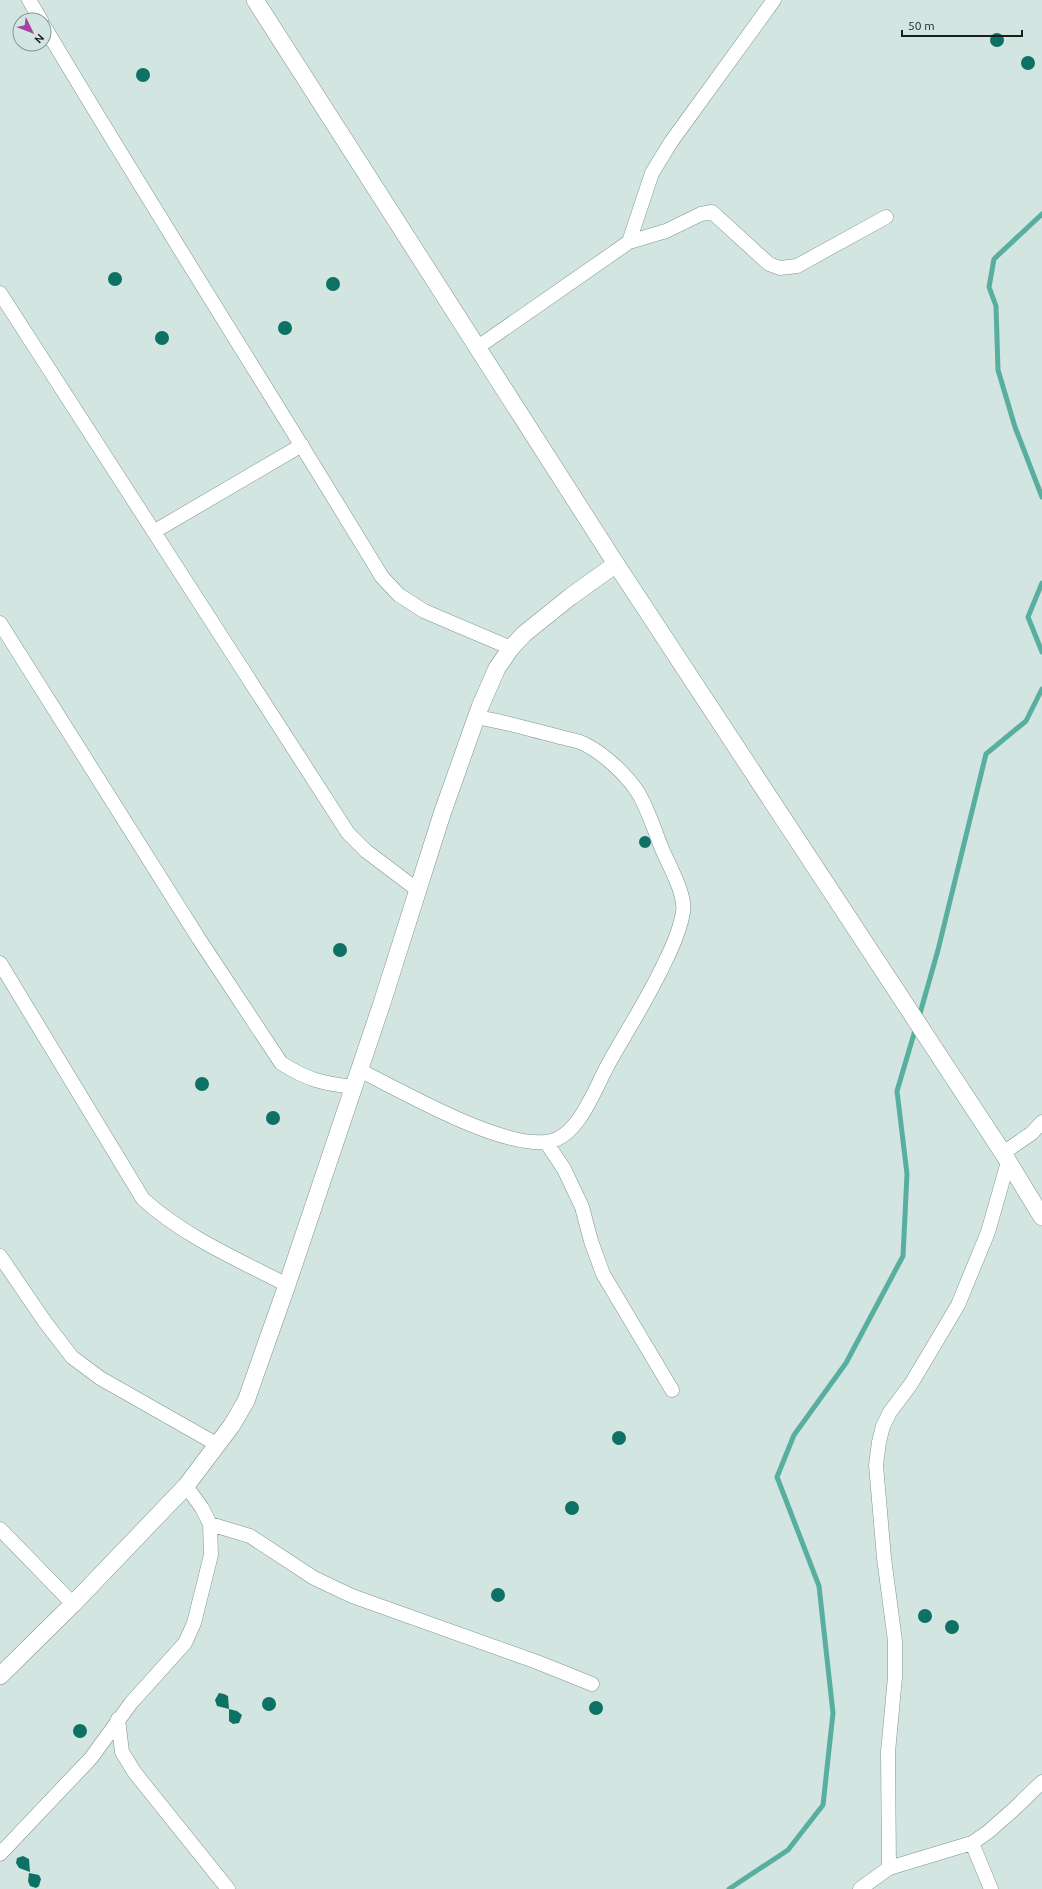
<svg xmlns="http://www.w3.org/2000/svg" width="1042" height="1889" font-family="Ubuntu,sans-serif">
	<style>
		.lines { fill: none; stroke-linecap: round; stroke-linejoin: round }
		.stream { stroke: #59af9f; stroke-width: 5 }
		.building { fill: #0d7264 }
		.minor-casing { stroke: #829490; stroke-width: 15 }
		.tertiary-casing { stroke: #829490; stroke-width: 18 }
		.minor { stroke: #fff; stroke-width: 14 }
		.tertiary { stroke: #fff; stroke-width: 17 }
	</style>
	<rect width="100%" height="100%" fill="#d2e5e0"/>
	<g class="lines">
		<path class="stream" d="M1042,214l-48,45 -5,28 7,19 2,64 17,57 27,70
			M1042,583l-14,34 14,35
			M919,1017l19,-67 48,-196 40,-33 16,-32
			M729,1889l59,-39 35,-45 10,-92 -14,-127 -42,-109 17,-42 52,-72 57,-107 4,-82 -10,-83 19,-64"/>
	</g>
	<path class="building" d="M990 40a7 7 0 1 1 14 0a7 7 0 1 1-14 0Z
		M1021 63a7 7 0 1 1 14 0a7 7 0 1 1-14 0Z
		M136 75a7 7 0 1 1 14 0a7 7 0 1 1-14 0Z
		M108 279a7 7 0 1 1 14 0a7 7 0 1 1-14 0Z
		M326 284a7 7 0 1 1 14 0a7 7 0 1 1-14 0Z
		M278 328a7 7 0 1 1 14 0a7 7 0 1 1-14 0Z
		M155 338a7 7 0 1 1 14 0a7 7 0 1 1-14 0Z
		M639 842a6 6 0 1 1 12 0a6 6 0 1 1-12 0Z
		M333 950a7 7 0 1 1 14 0a7 7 0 1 1-14 0Z
		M195 1084a7 7 0 1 1 14 0a7 7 0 1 1-14 0Z
		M266 1118a7 7 0 1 1 14 0a7 7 0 1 1-14 0Z
		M612 1438a7 7 0 1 1 14 0a7 7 0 1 1-14 0Z
		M565 1508a7 7 0 1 1 14 0a7 7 0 1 1-14 0Z
		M491 1595a7 7 0 1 1 14 0a7 7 0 1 1-14 0Z
		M918 1616a7 7 0 1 1 14 0a7 7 0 1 1-14 0Z
		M945 1627a7 7 0 1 1 14 0a7 7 0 1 1-14 0Z
		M219,1693l5,1 4,2 1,13 -12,-3 -2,-6z
		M262 1704a7 7 0 1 1 14 0a7 7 0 1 1-14 0Z
		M589 1708a7 7 0 1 1 14 0a7 7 0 1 1-14 0Z
		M229,1709l8,2 5,4 -3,8 -6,1 -4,-3z
		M73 1731a7 7 0 1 1 14 0a7 7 0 1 1-14 0Z
		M23,1856l6,3 1,13 -11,-4 -3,-5 1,-5z
		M29,1873l10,2 2,4 -2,7 -3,2 -6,-2 -2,-5z"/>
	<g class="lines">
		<g class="minor-casing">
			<path id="minor" d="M29,0l12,20
				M44,26c110,185 226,366 338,551l17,18 25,16 87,37
				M629,242l37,-11 35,-17 11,-2 57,52 11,4 17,-2 89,-49
				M0,293l348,540 18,18 53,40
				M478,347l151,-105 23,-69 19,-31 103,-142
				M155,531l147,-86
				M0,623l199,316 82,124c27,17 40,20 72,24
				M0,963l143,236c42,38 94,60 144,86
				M359,1070c45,22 139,77 187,72 33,-3 49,-55 64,-81 18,-32 38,-63 54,-97 8,-16 16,-33 19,-52 3,-17 -14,-47 -21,-63 -7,-17 -15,-43 -25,-58 -12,-18 -37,-41 -57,-49 -10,-3 -21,-5 -31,-8 -24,-6 -48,-13 -73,-17
				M546,1142l18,27 18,38 9,34 12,33 69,116
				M1003,1153l29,-20 10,-11
				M0,1256l45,66 27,35 28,21 118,67
				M210,1524l40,12 64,42 38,18 185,66 55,22
				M0,1529l73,75
				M118,1719l4,33 13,21 93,116
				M972,1843l19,46
				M0,1854l91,-96 40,-55 54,-60 9,-20 17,-68 -1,-31 -8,-16 -16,-22
				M889,1868l-1,-116 7,-75v-36l-11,-83 -8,-93 3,-23 4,-16 7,-14 21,-28 47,-79 30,-73 20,-70
				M860,1889l29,-21 83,-25 16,-11 25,-22 29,-28"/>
		</g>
		<g class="tertiary-casing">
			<path id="tertiary" d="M255,0l361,564 387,589 39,64
				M0,1676l73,-72 113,-118 46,-61 14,-24 41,-116 95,-282 60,-189 38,-107 17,-39 14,-20 13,-14 46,-37 46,-33"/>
		</g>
		<use href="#minor" class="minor"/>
		<use href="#tertiary" class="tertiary"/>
	</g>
	<g transform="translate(32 32) rotate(133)"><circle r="19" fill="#d2e5e0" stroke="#879592"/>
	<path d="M0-3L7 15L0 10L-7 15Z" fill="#aa42a5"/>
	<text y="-6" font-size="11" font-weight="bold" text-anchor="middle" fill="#171e1c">N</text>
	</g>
	<path d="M902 30v6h120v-6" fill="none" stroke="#171e1c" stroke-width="2"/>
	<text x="908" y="30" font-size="12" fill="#171e1c" stroke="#d2e5e0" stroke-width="3" paint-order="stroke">50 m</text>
</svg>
